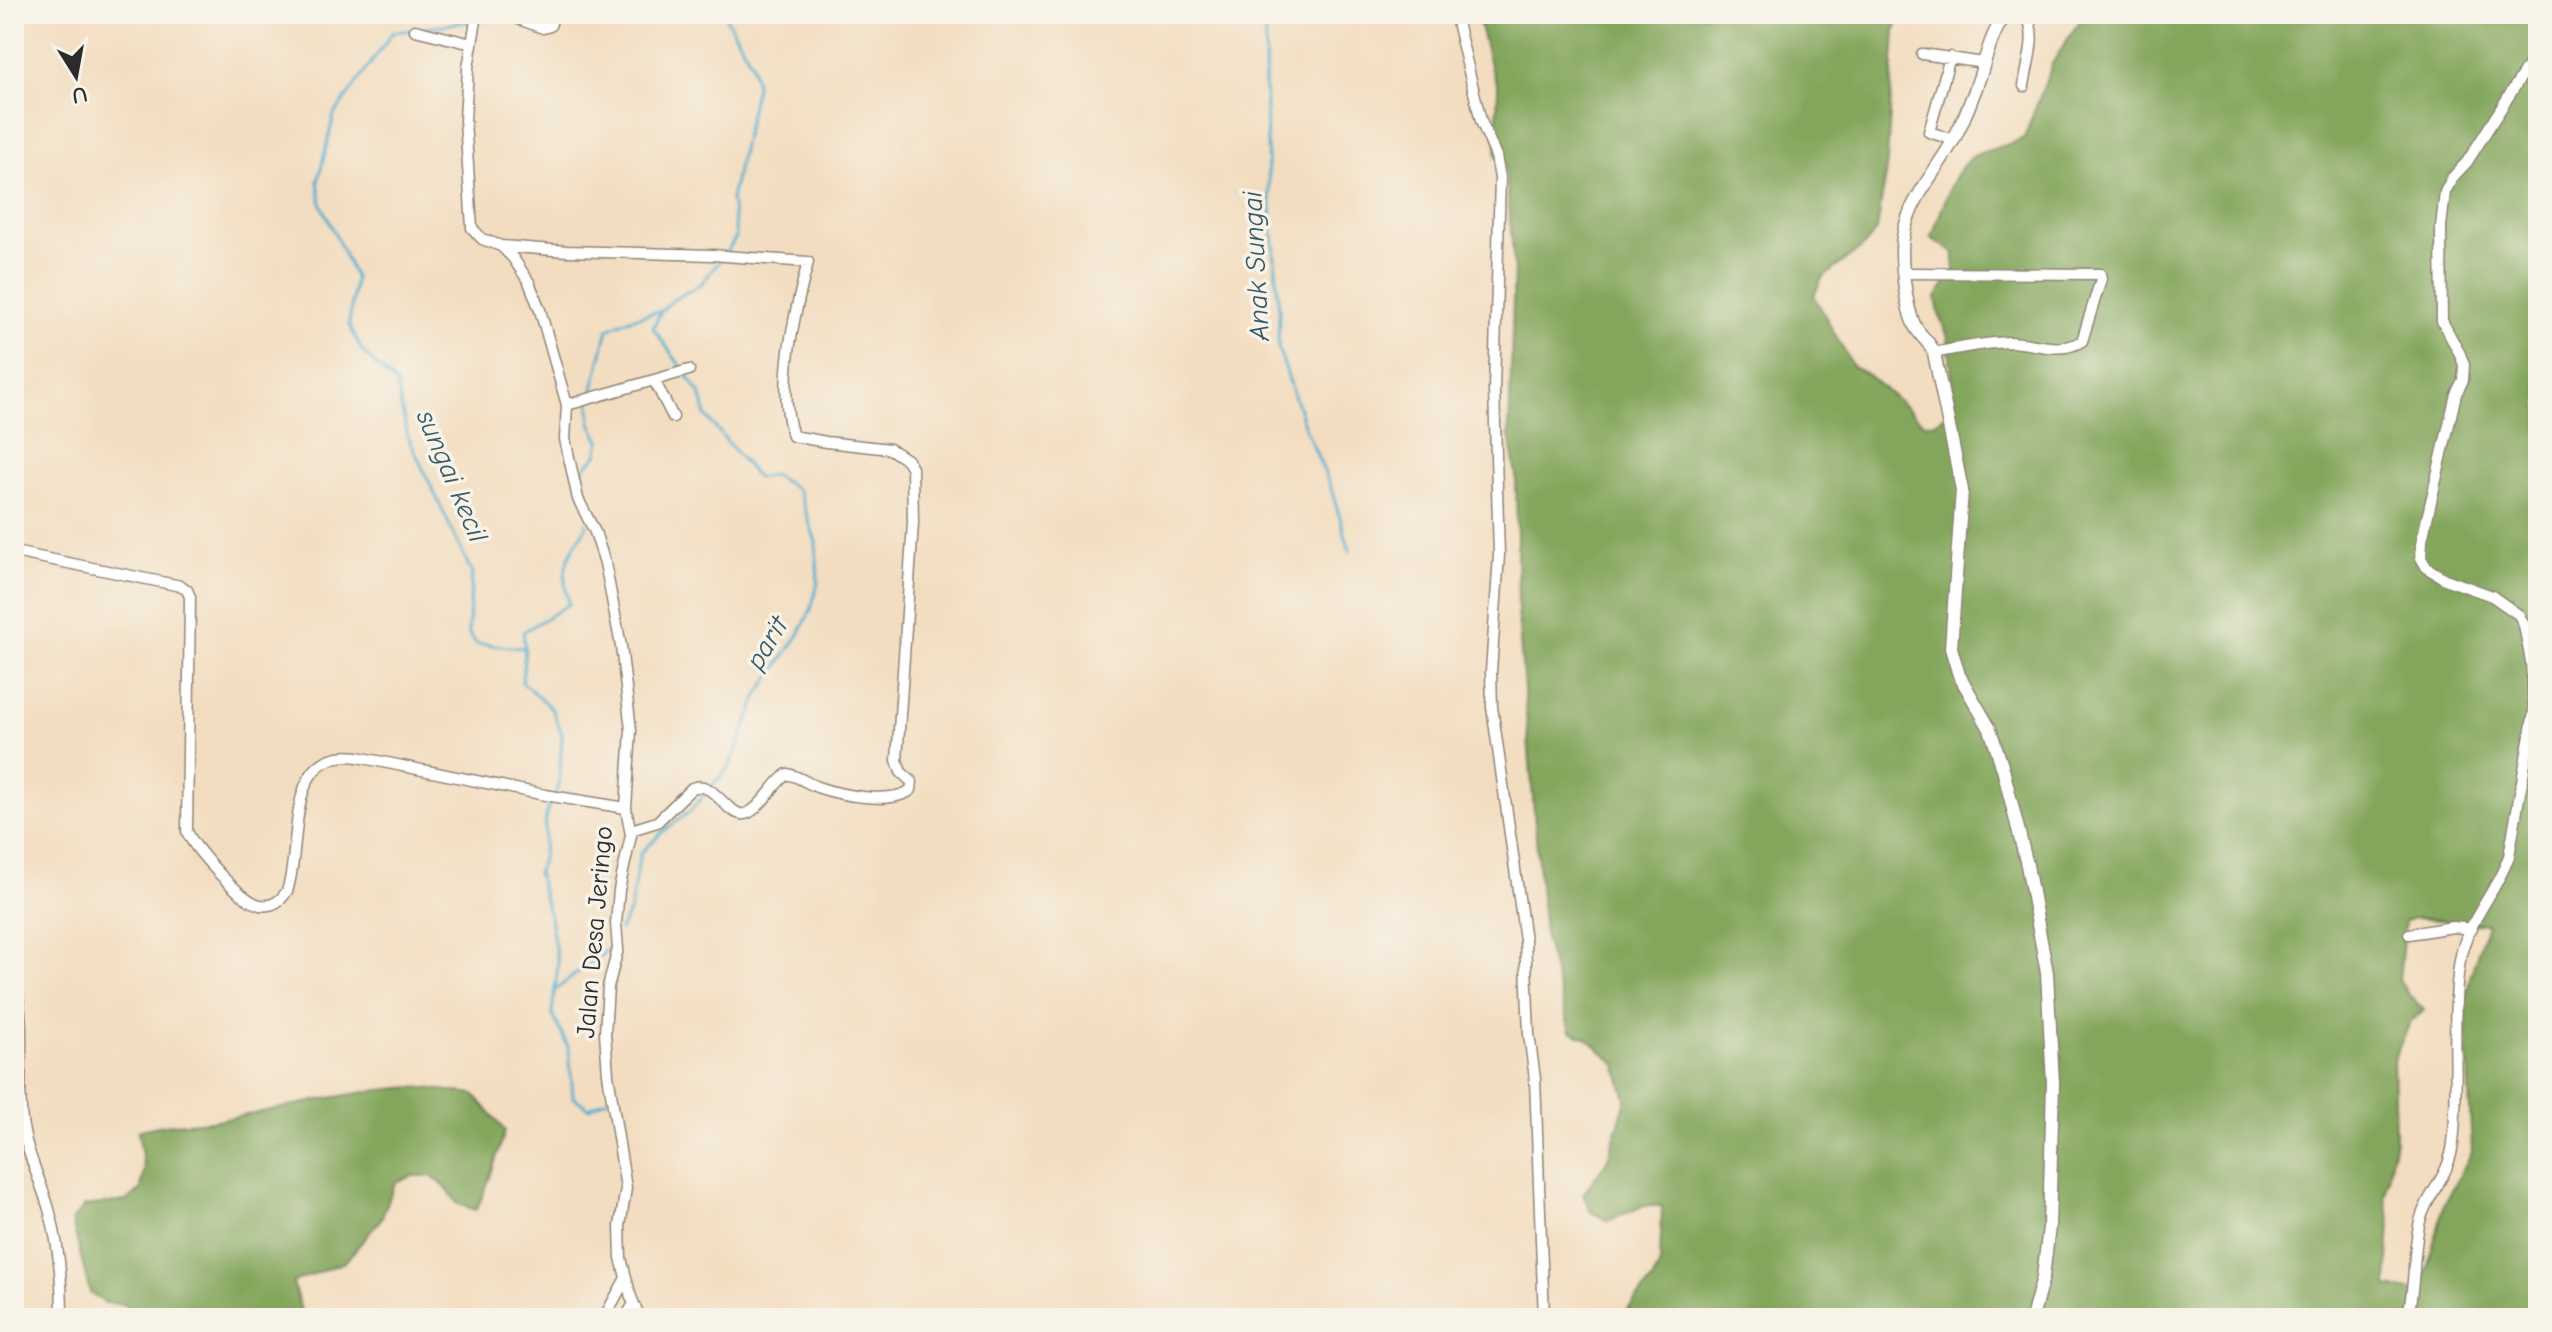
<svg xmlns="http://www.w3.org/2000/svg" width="2552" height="1332" font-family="'Comic Neue',sans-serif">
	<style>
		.forest { fill: #83a65b; stroke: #576843; stroke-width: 2; fill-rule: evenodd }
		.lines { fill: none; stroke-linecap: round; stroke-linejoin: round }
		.stream { stroke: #50adce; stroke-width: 3 }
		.minor-casing { stroke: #8f8476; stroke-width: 13 }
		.tertiary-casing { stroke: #8f8476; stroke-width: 15 }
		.minor { stroke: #fff; stroke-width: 10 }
		.tertiary { stroke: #fff; stroke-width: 12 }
		.labels { text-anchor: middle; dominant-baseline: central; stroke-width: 7; stroke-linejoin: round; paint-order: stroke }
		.street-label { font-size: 26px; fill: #2b2b2b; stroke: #f7f3e8 }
		.water-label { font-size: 28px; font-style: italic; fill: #385864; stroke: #f7f3e8 }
	</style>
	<rect width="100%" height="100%" fill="#f7f3e8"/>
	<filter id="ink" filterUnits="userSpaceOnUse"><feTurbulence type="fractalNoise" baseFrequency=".0125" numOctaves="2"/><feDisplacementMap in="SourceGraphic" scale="16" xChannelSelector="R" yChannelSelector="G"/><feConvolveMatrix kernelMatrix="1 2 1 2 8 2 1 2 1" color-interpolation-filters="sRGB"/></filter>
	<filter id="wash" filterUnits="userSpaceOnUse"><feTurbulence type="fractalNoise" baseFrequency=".006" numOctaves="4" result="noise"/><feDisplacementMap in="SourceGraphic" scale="32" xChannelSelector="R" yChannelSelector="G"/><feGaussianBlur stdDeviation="1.8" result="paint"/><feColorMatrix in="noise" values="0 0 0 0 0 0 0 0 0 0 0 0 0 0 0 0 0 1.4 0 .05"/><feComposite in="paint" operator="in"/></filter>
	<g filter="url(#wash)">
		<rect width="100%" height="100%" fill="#f3ddc0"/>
		<path class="forest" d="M1477,14h424l-6,16 -8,131 -10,69 -13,16 -42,32 -8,18 39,71 14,7 58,50 11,-2 19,-14 -7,-72 -8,-18 -4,-20 18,-28 1,-17 -24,-15c10,-23 22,-73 45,-83 16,-7 32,-9 48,-17l29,-76 31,-48h454v1304h-128l-14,-2 -1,2h-775l32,-37 8,-17 2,-58h-19l-35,15 -17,-9 -8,-18 24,-33 19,-61 -10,-36 -29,-26 -17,-7 -26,-97 -26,-319 -2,-141 -7,-38 5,-171 -9,-102 -9,-7 2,-70 -8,-21zM2414,918l73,6 -16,50 -6,30 7,148 -28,53 -23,86 -34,-4 3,-69 -5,-21 10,-59 -2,-78 17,-37 14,-14 -14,-12 -11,-18 6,-58z
			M415,1087l59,7 31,37c-9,27 -16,54 -29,79l-18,-6 -12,-16 -15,-12h-19l-17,7 -14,36 -36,43 -52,20 10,36h-166l-13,-14 -19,-1 -15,-10 -18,-72 13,-15 41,-5 15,-12 3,-20 -6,-38c26,-9 53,-7 80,-11 66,-10 130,-30 197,-33z"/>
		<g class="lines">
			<path class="stream" d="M724,14l28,50 4,22 -25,113 5,38 -9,15
				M1266,14l-1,65 3,94 11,136 -1,38 27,81 25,57 20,66
				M480,20l6,-1 1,-5
				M424,28l48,-7
				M413,30l-20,2 -59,83 -16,66 3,22 34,75 -6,47 14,27 33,32 12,53 64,136 -4,60 9,11 48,4
				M592,393l16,-64 22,-10 31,-8 12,-11 28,-16 21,-26
				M582,496l1,-27 14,-14 3,-14 -9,-18 -1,-22
				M555,793l4,-7 3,-52 -10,-25 -30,-27 3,-34 -2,-16 46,-28c-10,-36 -1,-48 18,-78l-1,-3
				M551,800c-11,23 -2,49 -14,73l13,45 8,47 -6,48 17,36 4,48 16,11 19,-9
				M620,930l10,-20 10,-56 22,-22 28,-21 40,-45 29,-73 39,-57 13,-26 7,-28 -2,-40 -18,-52 -24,-15 -17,3 -51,-62 -6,-23 -47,-65 8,-17
				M554,991l57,-44 3,-7
				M621,1128l4,24"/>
		</g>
	</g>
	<g filter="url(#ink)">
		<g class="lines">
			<g class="minor-casing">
				<path id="minor" d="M477,14l-9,54 -3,52 7,108 10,11 19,7 12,12 16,24 11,28 27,95 -2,34 13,60 17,33 10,31 16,83 10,84 -5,78 5,27 -12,55 -3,33 2,26 -10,38 -3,46 3,41 18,114 -6,38 1,32 10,39 9,21
					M505,14l38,14 7,-2 4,-12
					M1455,14l26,107 15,35 4,22 -6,211 5,166 -8,117 1,35 33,233 4,94 6,45 9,239
					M415,30l57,14
					M1922,54l62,9
					M1950,57l-21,75 25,8
					M2024,86c3,-22 15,-54 1,-72
					M501,246l66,5 145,4 96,7c-13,49 -32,125 -15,174l33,6 64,7 17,11 5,8 1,55 -16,237 4,12 11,10 -1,8c-20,15 -71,5 -94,-3 -10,-4 -19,-11 -30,-13 -13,8 -31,44 -47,40 -18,-5 -27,-34 -48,-26l-35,34 -26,8
					M1905,273l195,1 1,5 -19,62c-22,14 -49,1 -73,1 -26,1 -51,6 -75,11
					M654,380l19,37
					M567,405l122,-35
					M14,552l167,34 6,4 3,7 -3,234c6,17 55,71 73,74 12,2 21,-4 27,-14 16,-44 -5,-144 71,-134l187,38 81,13
					M2409,934l44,-7 19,2
					M14,981c14,47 2,93 8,140 4,31 18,58 27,88 10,35 13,73 13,109
					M604,1318l22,-40
					M625,1318l9,-14
					M2407,1318c9,-31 5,-65 13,-97 7,-28 29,-43 33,-78 7,-60 -3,-122 7,-183 6,-38 37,-68 49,-104l25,-144 -3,-50 -7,-37 -5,-10 -27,-19 -47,-17 -18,-11 -6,-10 1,-18 34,-146 7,-14 1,-15 -4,-11 -18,-33 -1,-94 4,-35 7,-14 15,-16 71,-112"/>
			</g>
			<g class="tertiary-casing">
				<path id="tertiary" d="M2006,14c-14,18 -19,40 -26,62 -7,21 -16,43 -26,63 -19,35 -52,68 -52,111 0,20 4,61 14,78 6,10 14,14 18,25l28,137 -11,158 8,27 31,54 13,40 24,96 20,108 6,110 -4,144 -6,50 -11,41"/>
			</g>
			<use href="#minor" class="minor"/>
			<use href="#tertiary" class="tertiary"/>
		</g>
	</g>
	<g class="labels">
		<g class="street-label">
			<text transform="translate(595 932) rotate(-85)">Jalan Desa Jeringo</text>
		</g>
		<g class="water-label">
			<text transform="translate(1256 266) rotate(-93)">Anak Sungai</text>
			<text transform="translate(452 476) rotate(67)">sungai kecil</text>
			<text transform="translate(767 643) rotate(-59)">parit</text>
		</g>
	</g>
	<rect width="2552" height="1332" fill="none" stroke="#f7f3e8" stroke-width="48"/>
	<g transform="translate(76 76) rotate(169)" stroke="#f7f3e8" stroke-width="6" paint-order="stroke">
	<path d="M0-6L14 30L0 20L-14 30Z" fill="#2b2b2b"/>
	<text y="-12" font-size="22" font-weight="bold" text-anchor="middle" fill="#2b2b2b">U</text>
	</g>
</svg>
